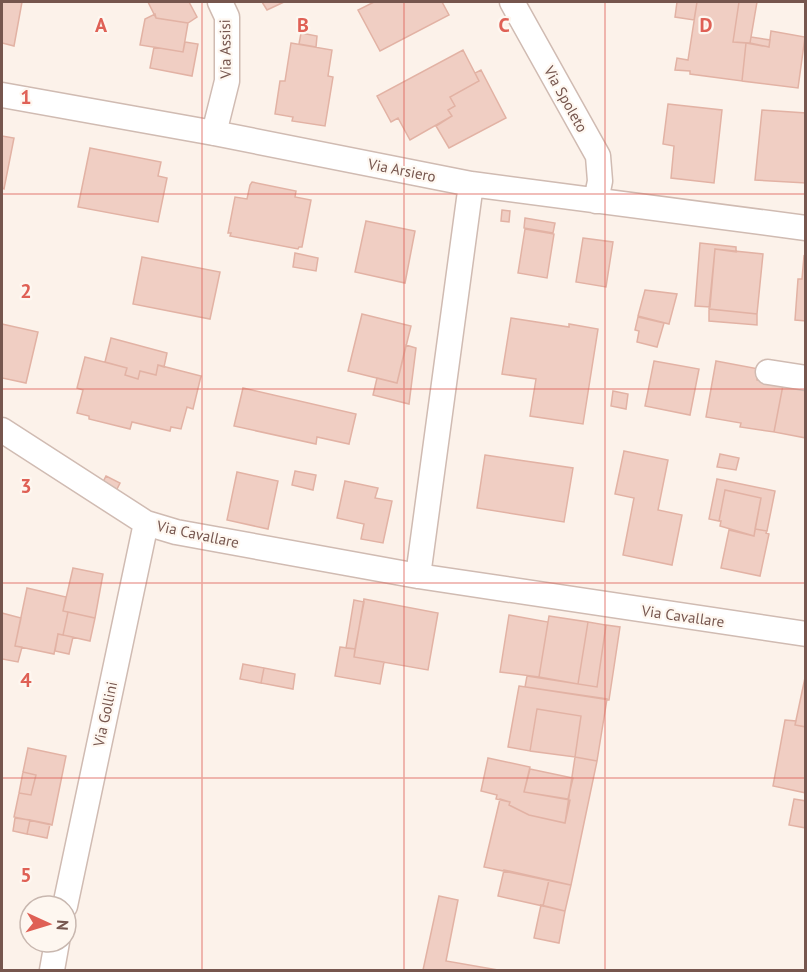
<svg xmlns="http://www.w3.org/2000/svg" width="807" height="972" font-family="'PT Sans',sans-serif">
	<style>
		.building { fill: #f0cec3; stroke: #e2b2a4; stroke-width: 1.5 }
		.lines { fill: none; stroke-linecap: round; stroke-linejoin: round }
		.minor-casing { stroke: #d0bbb2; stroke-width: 27 }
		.minor { stroke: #fff; stroke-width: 24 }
		.grid { fill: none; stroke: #df6055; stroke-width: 1.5; stroke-opacity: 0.55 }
		.labels { text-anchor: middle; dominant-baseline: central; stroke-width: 4.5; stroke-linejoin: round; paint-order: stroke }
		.street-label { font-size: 15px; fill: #76564e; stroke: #fef7f0 }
		.grid-label { font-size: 20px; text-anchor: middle; font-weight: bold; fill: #df6055; stroke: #fef7f0; stroke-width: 4.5; stroke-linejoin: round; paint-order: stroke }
	</style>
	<rect width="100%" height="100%" fill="#fcf2ea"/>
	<path class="building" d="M2,2h20l-8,44 -12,-3z
		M148,2h41l8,15 -9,6 -32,-5z
		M262,2h22l-17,8z
		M374,2h68l7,13 -69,36 -22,-41z
		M677,2h20l-3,18 -19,-3z
		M697,2h42l-6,40 13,1 -4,38 -52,-7v-3l-15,-1 2,-12 11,2z
		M739,2h18l-7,41 -17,-1z
		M155,14l1,4 32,5 -5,29 -43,-7 5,-26z
		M771,31l34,6 -7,51 -56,-7 4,-38 23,4z
		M301,33l16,3 -1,11 -17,-3z
		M751,37l19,3 -1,7 -19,-4z
		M185,42l13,2 -6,32 -42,-8 4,-21 29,5z
		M291,43l41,7 -4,26 5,1 -8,49 -33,-5 1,-4 -18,-3 5,-33h5z
		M463,50l16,31 -29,16 5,9 -7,4 4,6 -42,24 -12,-22 -7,4 -14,-26z
		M481,70l25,48 -57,30 -13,-22 16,-10 -4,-6 7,-4 -5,-9 29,-16 -4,-8z
		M668,104l54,6 -8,73 -43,-5 3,-32 -11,-2z
		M762,110l44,3v70l-51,-3z
		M2,136l12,2 -10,51 -2,-1z
		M90,148l71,14 -3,14 9,2 -9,44 -80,-15z
		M252,182l44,9 -1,6 16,3 -9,47h-3l-1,2 -68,-13 1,-3h-3l7,-36 12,2 3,-14z
		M502,210l8,1 -1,11 -8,-1z
		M525,218l30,5 -2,10 -29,-5z
		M366,221l49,10 -10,52 -50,-11z
		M525,229l29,5 -7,44 -29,-5z
		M583,238l30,4 -7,45 -30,-5z
		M700,243l36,4v5l-21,-3 -5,58 -15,-1z
		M715,249l48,5 -6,60 -48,-5z
		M295,253l23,5 -2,13 -23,-4z
		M804,256l2,1v64l-11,-1 3,-41h4z
		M142,257l78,15 -10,47 -77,-15z
		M645,290l32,4 -8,30 -31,-8z
		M709,309l48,5v11l-48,-4z
		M362,314l49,12 -14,57 -49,-12z
		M638,317l26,6 -7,24 -20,-5 2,-11 -4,-1z
		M511,318l58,9v-3l29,5 -15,95 -53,-8 6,-37 -34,-5z
		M2,324l36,8 -12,51 -24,-5z
		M111,338l56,15 -3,14 -6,-2 -2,10 -16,-4 -2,8 -13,-4 2,-7 -22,-6z
		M406,345l10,3 -7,56 -36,-9 4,-17 20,5z
		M85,357l42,11 -2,7 13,4 2,-8 16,4 2,-10 43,11 -8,33 -6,-2 -6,22 -10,-2 -1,4 -38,-9 -2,7 -41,-10v-3l-12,-3 6,-23 -6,-2z
		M654,361l45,8 -9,46 -45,-9z
		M716,361l43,8 -2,11 26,5 -9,47 -34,-5 1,-4 -35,-6z
		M783,385l23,4v49l-32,-6z
		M243,388l113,26 -7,30 -32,-7 -1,7 -82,-18z
		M613,391l15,3 -2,15 -15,-3z
		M624,451l44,9 -10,50 24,5 -10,50 -49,-10 11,-57 -19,-4z
		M720,454l19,4 -3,12 -19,-3z
		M485,455l88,13 -9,54 -87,-14z
		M295,471l21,4 -3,15 -21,-5z
		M237,472l41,9 -10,48 -41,-9z
		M106,476l14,7 -4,8 -14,-7z
		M717,479l58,12 -8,40 -12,-2 6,-31 -36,-8 -6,31 -10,-2z
		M345,481l33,7 -3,10 17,3 -9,42 -22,-4 3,-15 -27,-6z
		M725,490l36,8 -7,38 -34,-10 1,-5h-2z
		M755,529l12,2 -1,2 3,1 -9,42 -39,-8 8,-38 25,6z
		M73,568l30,6 -8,44 -32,-7z
		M27,588l39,9 -3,14 5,1 -5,23 -5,-1 -4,20 -39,-8z
		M364,599l74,14 -10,57 -74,-13z
		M354,600l10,2 -9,47 -9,-1z
		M68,612l27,6 -5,23 -27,-6z
		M2,613l19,5 -6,28 7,1 -4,15 -16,-3z
		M509,615l39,7 -9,55 -39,-5z
		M549,616l39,6 -10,62 -39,-7z
		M588,622l18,3 -9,62 -19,-3z
		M606,625l14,2 -11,73 -84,-13 2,-11 70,11z
		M58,634l15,3 -4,17 -14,-3z
		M340,647l15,2 -1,8 30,5 -4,22 -45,-8z
		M243,664l21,4 -3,15 -21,-4z
		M264,668l31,6 -2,15 -32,-6z
		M806,673v54l-11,-2z
		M519,686l88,13 -10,62 -22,-4 6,-41 -44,-7 -7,42 -22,-4z
		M537,709l44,7 -6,41 -45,-6z
		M785,720l11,1 -1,4 11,2v66l-33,-7z
		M28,748l38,8 -14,69 -38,-8 5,-24 12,2 5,-20 -13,-3z
		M575,757l22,4 -26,124 -87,-18 16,-68 10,3 -1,3 20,10 36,8z
		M488,758l42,9 -6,25 46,8 -5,23 -36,-8 -20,-10 1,-3 -14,-3 1,-4 -16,-4z
		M530,769l43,9 -5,21 -44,-7z
		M23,772l13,3 -5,20 -12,-2z
		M794,799l12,2v27l-17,-3z
		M15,818l15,2 -3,14 -14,-3z
		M30,820l20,4 -3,14 -20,-4z
		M504,870l45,10 -6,26 -45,-10z
		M549,880l22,5 -6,26 -22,-5z
		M439,896l19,4 -12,61 52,9h-75z
		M541,905l24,6 -6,32 -25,-5z"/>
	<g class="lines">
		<g class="minor-casing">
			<path id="minor" d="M512,2l86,154 2,25 -4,20
				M2,95l212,38 257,51 335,44
				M214,133l13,-52v-64l-7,-15
				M768,372l38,6
				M2,430l144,93 30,9 242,44 388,58
				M418,576l53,-392
				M65,906l81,-383
				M52,970l5,-28"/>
		</g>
		<use href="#minor" class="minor"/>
	</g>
	<path class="grid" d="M202,2v968M404,2v968M605,2v968M2,194h804M2,389h804M2,583h804M2,778h804"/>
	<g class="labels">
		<g class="street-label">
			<text transform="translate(225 49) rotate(-91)">Via Assisi</text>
			<text transform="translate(566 99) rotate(61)">Via Spoleto</text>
			<text transform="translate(402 170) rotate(11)">Via Arsiero</text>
			<text transform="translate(198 534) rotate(12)">Via Cavallare</text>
			<text transform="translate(683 616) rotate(8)">Via Cavallare</text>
			<text transform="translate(105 714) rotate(-78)">Via Gollini</text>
		</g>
	</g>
	<g class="grid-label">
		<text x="101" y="32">A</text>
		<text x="303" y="32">B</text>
		<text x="504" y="32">C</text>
		<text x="706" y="32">D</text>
		<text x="26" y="104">1</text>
		<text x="26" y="298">2</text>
		<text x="26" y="493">3</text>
		<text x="26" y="687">4</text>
		<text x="26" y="882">5</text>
	</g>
	<rect width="807" height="972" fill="none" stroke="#76564e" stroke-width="6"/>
	<g transform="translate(48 924) rotate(94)"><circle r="28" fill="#fef7f0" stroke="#c8b7af" stroke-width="1.5"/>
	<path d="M0-4.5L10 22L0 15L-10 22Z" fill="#df6055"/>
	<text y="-9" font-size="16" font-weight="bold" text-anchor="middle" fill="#76564e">N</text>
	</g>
</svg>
